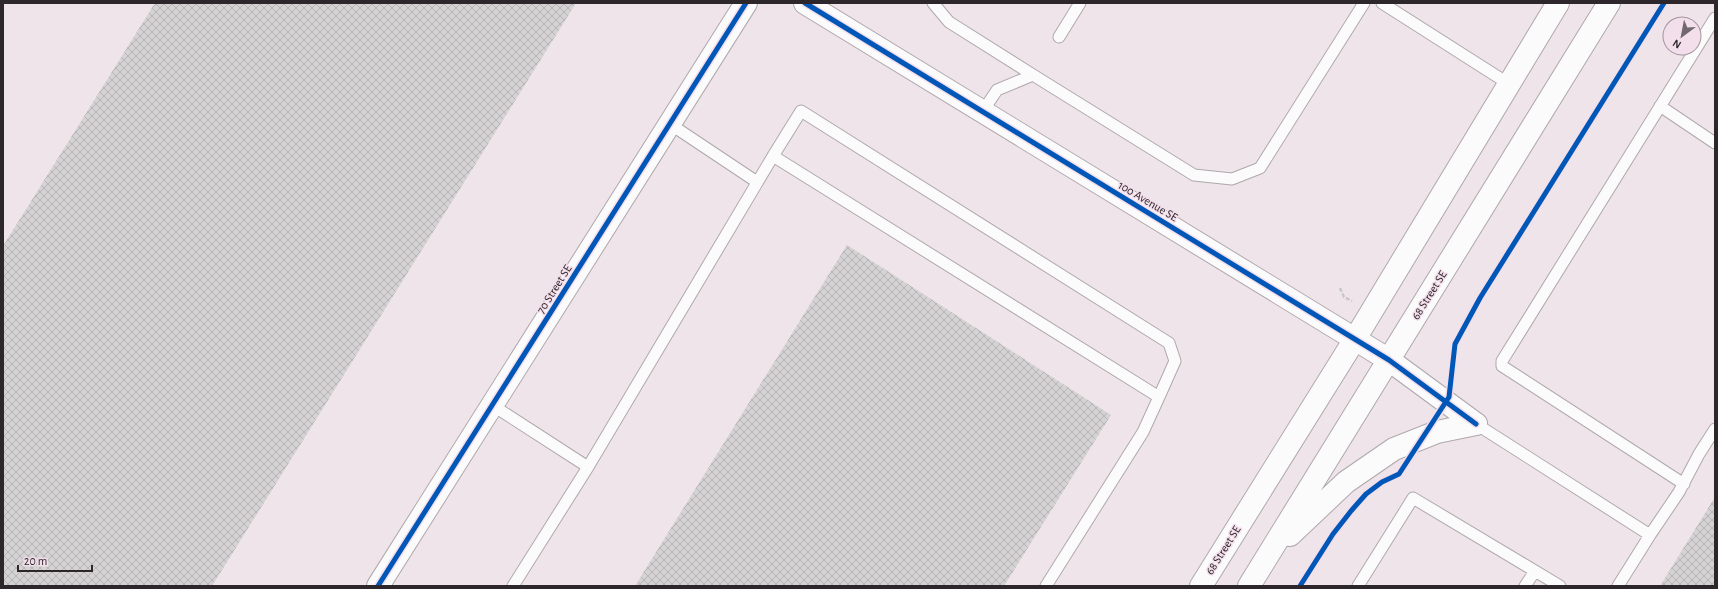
<svg xmlns="http://www.w3.org/2000/svg" width="1718" height="589" font-family="'Alegreya Sans',sans-serif">
	<style>
		.building { fill: url(#building-cross-hatch) }
		.lines { fill: none; stroke-linecap: round; stroke-linejoin: round }
		.service-casing { stroke: #afa8ac; stroke-width: 13 }
		.minor-casing { stroke: #afa8ac; stroke-width: 24 }
		.tertiary-casing { stroke: #afa8ac; stroke-width: 24 }
		.path { stroke: #c9c6c7; stroke-width: 2.5; stroke-dasharray: 4 2; stroke-linecap: butt }
		.service { stroke: #fcfbfc; stroke-width: 11 }
		.minor { stroke: #fcfbfc; stroke-width: 22 }
		.tertiary { stroke: #fcfbfc; stroke-width: 22 }
		.cycleway-casing { stroke: #f3dfeb; stroke-width: 8 }
		.cycleway { stroke: #0057b8; stroke-width: 5 }
		.labels { text-anchor: middle; dominant-baseline: central; stroke-width: 3; stroke-linejoin: round; paint-order: stroke }
		.street-label { font-size: 12px; fill: #2d262a; stroke: #f3dfeb }
	</style>
	<defs>
		<pattern id="building-cross-hatch" width="8" height="8" patternUnits="userSpaceOnUse"><rect width="8" height="8" fill="#d4d2d2"/><path d="M0 0l8 8M0 8l8-8" fill="none" stroke="#b6b4b4"/></pattern>
	</defs>
	<rect width="100%" height="100%" fill="#eee4ea"/>
	<path class="building" d="M155,3h421l-364,583h-209v-340z
		M847,245l264,170 -107,171h-369z
		M1715,497v89h-55z"/>
	<g class="lines">
		<g class="service-casing">
			<path id="service" d="M933,3l16,19 84,53
				M1382,3l127,81
				M1059,37l21,-34
				M1660,106l55,37
				M983,111l14,-21 36,-15 161,100 38,4 28,-11 104,-165
				M670,124l87,58
				M773,156l28,-45 368,232 6,18 -16,36
				M492,405l96,62
				M1476,424l174,111 29,-43 20,-38 16,-25
				M1684,484l-182,-118v-5l213,-343
				M513,586l75,-119 185,-311 386,241 -16,35 -97,154
				M1358,586l55,-88 147,88
				M1525,586l10,-15
				M1618,586l32,-51"/>
		</g>
		<g class="minor-casing">
			<path id="minor" d="M805,3l584,357 87,64
				M378,586l368,-583"/>
		</g>
		<g class="tertiary-casing">
			<path id="tertiary" d="M1290,535l56,-53 48,-33 43,-17 39,-8
				M1201,586l154,-247 203,-336
				M1249,586l360,-583"/>
		</g>
		<path class="path" d="M1340,288l4,9 8,4"/>
		<use href="#service" class="service"/>
		<use href="#minor" class="minor"/>
		<use href="#tertiary" class="tertiary"/>
		<g class="cycleway-casing">
			<path id="cycleway" d="M805,3l584,357 87,64
				M378,586l368,-583
				M1300,586l33,-52 18,-23 15,-17 16,-12 17,-8 50,-77 6,-53 25,-46 184,-295"/>
		</g>
		<use href="#cycleway" class="cycleway"/>
	</g>
	<g class="labels">
		<g class="street-label">
			<text transform="translate(1148 201) rotate(31)">100 Avenue SE</text>
			<text transform="translate(554 289) rotate(-58)">70 Street SE</text>
			<text transform="translate(1429 295) rotate(-58)">68 Street SE</text>
			<text transform="translate(1223 550) rotate(-58)">68 Street SE</text>
		</g>
	</g>
	<rect width="1718" height="589" fill="none" stroke="#2d262a" stroke-width="8"/>
	<g transform="translate(1682 36) rotate(212)"><circle r="19" fill="#f3dfeb" stroke="#a4959e"/>
	<path d="M0-3L7 15L0 10L-7 15Z" fill="#71686d"/>
	<text y="-6" font-size="11" font-weight="bold" text-anchor="middle" fill="#2d262a">N</text>
	</g>
	<path d="M18 565v6h74v-6" fill="none" stroke="#2d262a" stroke-width="2"/>
	<text x="24" y="565" font-size="12" fill="#2d262a" stroke="#f3dfeb" stroke-width="3" paint-order="stroke">20 m</text>
</svg>
